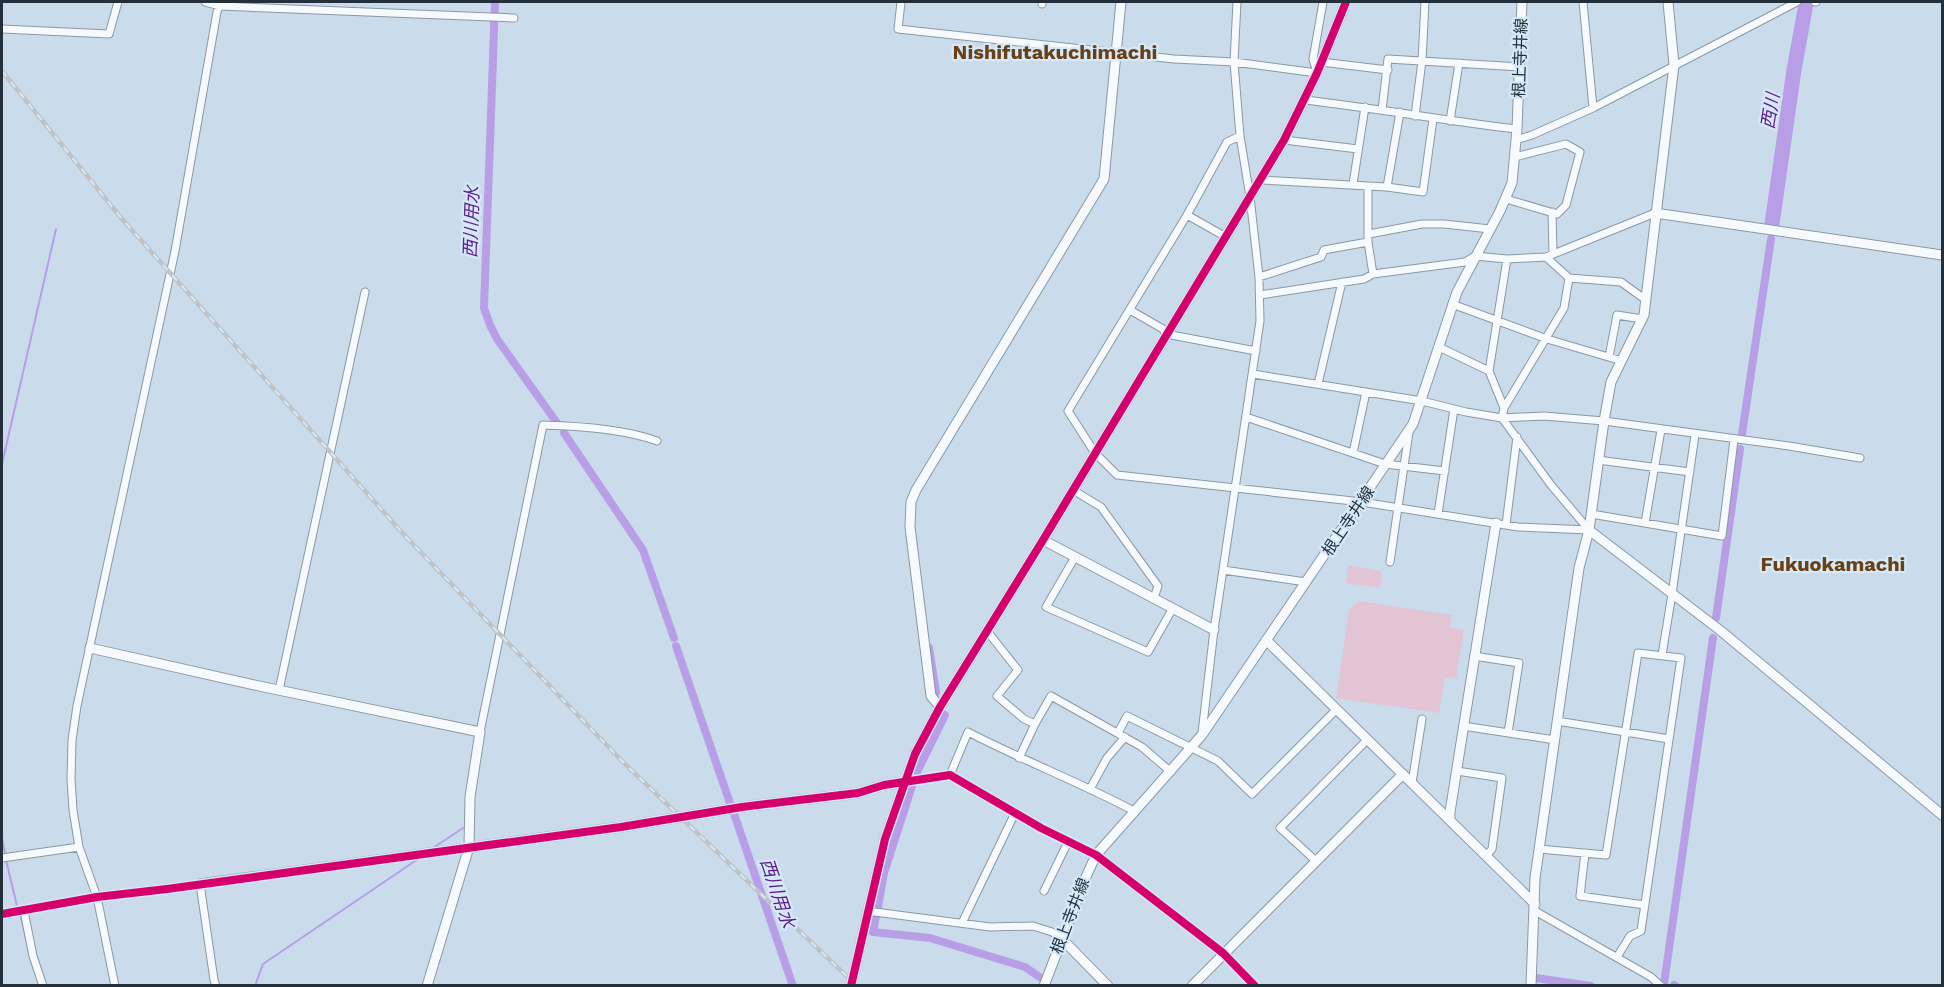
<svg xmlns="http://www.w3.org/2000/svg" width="1944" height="987" font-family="'Work Sans','Noto Sans JP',sans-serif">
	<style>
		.green { fill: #e3c4d4 }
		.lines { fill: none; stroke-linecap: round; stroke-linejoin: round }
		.stream { stroke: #b89ee7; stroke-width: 2 }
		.canal { stroke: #b89ee7; stroke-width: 8 }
		.river { stroke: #b89ee7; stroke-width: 15 }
		.street-casing { stroke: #8a98a3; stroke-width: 9 }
		.secondary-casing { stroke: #8a98a3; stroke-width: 11 }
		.street { stroke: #f7fafc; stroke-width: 7 }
		.secondary { stroke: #f7fafc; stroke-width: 9 }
		.rail-casing { stroke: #bfc3c7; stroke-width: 4.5 }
		.rail { stroke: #d5e9fa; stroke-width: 2; stroke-dasharray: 7; stroke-linecap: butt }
		.cycleway-casing { stroke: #d5e9fa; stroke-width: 11 }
		.cycleway { stroke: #d6006c; stroke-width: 8 }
		.labels { text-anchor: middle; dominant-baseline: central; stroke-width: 4.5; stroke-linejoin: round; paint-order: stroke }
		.street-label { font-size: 16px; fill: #23303b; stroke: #d5e9fa }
		.water-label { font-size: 18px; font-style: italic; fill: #5c1c8f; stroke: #d5e9fa }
		.quarter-label { font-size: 20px; font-weight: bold; fill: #694114; stroke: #d5e9fa }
	</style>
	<rect width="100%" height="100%" fill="#cadcec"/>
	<path class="green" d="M1348,565l34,6 -2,17 -34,-5z
		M1359,601l93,14 -2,12 14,3 -8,48 -11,-1 -6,36 -103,-15 13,-88z"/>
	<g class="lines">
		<path class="stream" d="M2,464l54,-235
			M2,838l3,15
			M433,848l30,-20
			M6,860l11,46
			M21,917l8,34
			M30,957l4,12
			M255,986l8,-22 155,-105"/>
		<path class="canal" d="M495,2l-11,306 6,17 7,14 60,84
			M564,433l79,117 31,88
			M1742,434l29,-195
			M1716,618l24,-169
			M676,646l55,160
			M929,648l7,44
			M916,774l29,-59
			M733,811l60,175
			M878,907l6,-34 28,-87
			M876,916l-3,16 57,6 95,29 16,11
			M1536,978l55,8
			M1664,984l49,-346
			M1674,985l2,1"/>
		<path class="river" d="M1772,224l22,-154 12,-66"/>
		<g class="street-casing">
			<path id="street" d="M205,2l15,4 294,12
				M901,2l-3,27 276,30 60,3 83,11 -4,-14 10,-57
				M1583,2l10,106
				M1815,2h1
				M1042,4v-2
				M2,29l107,5 9,-32
				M1321,62l67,8
				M1304,100c72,8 142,21 213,29
				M1382,110l6,-51 132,8
				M1415,116l7,-55 3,-59
				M1450,121l9,-58
				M1240,136l-13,6 -40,73 -119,196 27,42 22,22 245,27 156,25 71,3
				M1284,140l74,9
				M1516,140l16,-5 61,-27 204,-106
				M1261,180l107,6
				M1353,184l12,-77
				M1387,187l36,5 10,-73
				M1506,199l51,15 9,-9 14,-53 -14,-8 -51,13
				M1552,212l1,42
				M1187,215l39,22
				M1369,234l53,-10h22l46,5
				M1546,257l23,21 -5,30 -60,100 -2,10 49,67 38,45
				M1373,274l-5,-32v-56l19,1 13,-75
				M1259,277l62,-20 3,-7 44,-8
				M1569,278l52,4 25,18
				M1260,295l104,-16 9,-5 92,-12 10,-6 32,3 39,-2 109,-44
				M1452,304l95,35 75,22
				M1130,310l33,19 3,5 90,17
				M1439,347l50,24
				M1609,357l8,-42 25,4
				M1253,374l169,27 44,11 36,6 42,-2 60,5 185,25 71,12
				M1318,384l24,-102
				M1504,408l-15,-37 18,-112
				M1246,417l139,47 60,7
				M1353,453l13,-61
				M1598,460l92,12
				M1073,490l28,17 57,79 -4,12
				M1438,514l16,-105
				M1591,514l131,22 12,-96
				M1645,523l16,-93
				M1506,525l11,-88
				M1075,557l-29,50 102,45 25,-44
				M1390,562l19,-130
				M1223,570l83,12
				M987,631l31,39 -21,26 27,23 11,5
				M1662,655l10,-61 23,-159
				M1474,656l45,7 -11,70
				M279,690l86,-398
				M1557,721l112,18
				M1463,726l92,14
				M480,732l63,-307c34,1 82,4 114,16
				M1118,733l9,-17 91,45 34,33 84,-84
				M1202,733l12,-103 46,-309 -1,-44 -9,-80 -10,-61 -6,-74 3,-60
				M1019,758l16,-34 16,-28 91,51 29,25
				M1457,771l45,7 -10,71 -6,7
				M950,775l18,-43c54,28 111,50 166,79
				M904,782l46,-7 91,53 55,27 127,98 32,33
				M1412,783l10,-64
				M1090,789l17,-31 18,-21
				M1539,849l67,6 32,-202 43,5 -40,273 -11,5 -13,21
				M1585,853l-5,43 65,9
				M2,858l77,-11
				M1316,861l-36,-33 87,-88
				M1044,891l24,-49
				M24,911l9,45 10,30
				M867,911l123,16 43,-1 19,6 10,7
				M1535,911l116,66 10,9
				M2,914l95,-17 103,-13 14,96 2,6
				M962,923l53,-110
				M115,986l-18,-89 -18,-50 -6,-37 -2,-31 1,-39 5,-34 98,-455 42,-239 4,-10"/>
		</g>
		<g class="secondary-casing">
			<path id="secondary" d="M1655,213l287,42
				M1589,530l132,101 221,184
				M1043,540l171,90
				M1266,640l269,264
				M90,648l169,38 221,46 -10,65 -1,50 -42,139
				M940,707l-9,-11 -21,-169 1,-25 5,-12 188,-311 17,-177
				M1450,820v-8l46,-289
				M200,884l421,-57 121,-20 116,-14 26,-8 20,-3
				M1062,939l46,47
				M851,986l34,-147 30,-85 25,-47 103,-167 241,-400 33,-67 29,-71
				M1044,986l41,-107 11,-24 106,-120 211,-311 44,-132 43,-81 12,-28 5,-54 5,-127
				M1192,986l211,-212
				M1531,986l4,-108 44,-310 10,-38 15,-109 7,-39 33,-67 30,-250 -6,-63"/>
		</g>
		<use href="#street" class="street"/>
		<use href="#secondary" class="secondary"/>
		<g class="rail-casing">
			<path id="rail" d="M2,71l120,148 285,319 216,224 234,224"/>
		</g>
		<use href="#rail" class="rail"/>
		<g class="cycleway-casing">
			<path id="cycleway" d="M2,914l95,-17 70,-8 454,-62 121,-20 116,-14 26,-8 66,-10 91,53 55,27 127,98 32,33
				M851,986l34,-147 30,-85 25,-47 103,-167 241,-400 33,-67 29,-71"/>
		</g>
		<use href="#cycleway" class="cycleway"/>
	</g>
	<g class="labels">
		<g class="street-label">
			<text transform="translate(1520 58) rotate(-88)">根上寺井線</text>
			<text transform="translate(1348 521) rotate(-56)">根上寺井線</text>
			<text transform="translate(1070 916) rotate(-69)">根上寺井線</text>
		</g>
		<g class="water-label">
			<text transform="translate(1770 111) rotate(-81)">西川</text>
			<text transform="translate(471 222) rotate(-88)">西川用水</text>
			<text transform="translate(778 893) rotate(71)">西川用水</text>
		</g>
		<g class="quarter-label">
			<text x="1055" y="52">Nishifutakuchimachi</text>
			<text x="1833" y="564">Fukuokamachi</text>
		</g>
	</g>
	<rect width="1944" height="987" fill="none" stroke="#23303b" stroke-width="6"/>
</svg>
